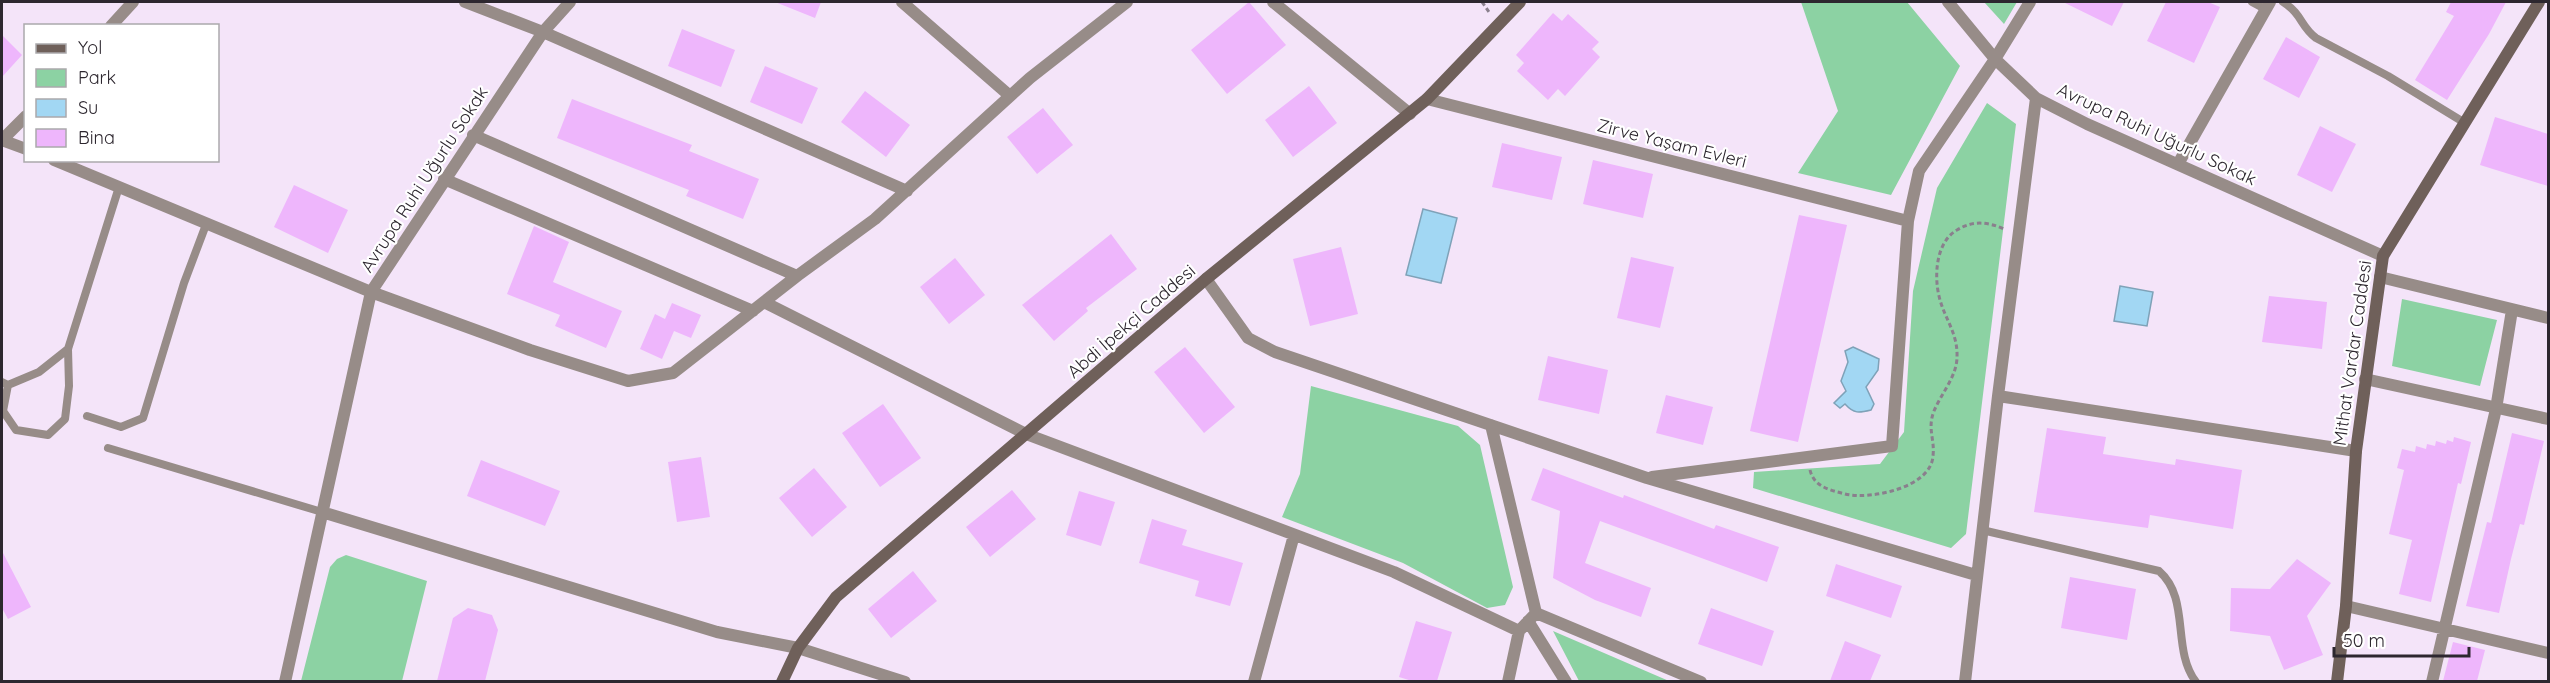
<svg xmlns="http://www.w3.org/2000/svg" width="2550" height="683" font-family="Quicksand,sans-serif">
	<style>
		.green { fill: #8cd2a3 }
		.water { fill: #a2d7f3; stroke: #7fa2b8; stroke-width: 1.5 }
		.building { fill: #eeb6fc }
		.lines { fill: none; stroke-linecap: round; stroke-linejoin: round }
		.path { stroke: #8a7f8d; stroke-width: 3; stroke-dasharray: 4.5 3; stroke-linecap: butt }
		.lane { stroke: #978c88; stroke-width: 8 }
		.street { stroke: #978c88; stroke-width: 12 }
		.secondary { stroke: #6f605a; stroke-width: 12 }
		.labels { text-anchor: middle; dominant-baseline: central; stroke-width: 4.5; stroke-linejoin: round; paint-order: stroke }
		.street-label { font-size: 18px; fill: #2d272f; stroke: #fff }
	</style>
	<rect width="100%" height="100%" fill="#f4e4f9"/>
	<path class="green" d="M1801,2h106l53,64 -69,129 -93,-22 40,-62z
		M1984,2h33l-13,22z
		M1987,103l29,21 -50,410 -15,14 -198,-60 1,-16 126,-8 24,-32 9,-141 24,-103z
		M2402,299l95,21 -17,66 -88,-20z
		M1311,386l147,40 22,19 33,142 -8,18 -18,3 -84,-45 -121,-46 18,-43z
		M346,555l81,26 -25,100h-101l29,-114 7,-8z
		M1553,631l116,50h-90z"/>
	<path class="water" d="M1423,209l34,9 -16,65 -35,-8z
		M2120,286l33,6 -6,34 -33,-5z
		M1853,347l26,12 -1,11 -12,17 8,17 -3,6c-12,3 -17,4 -26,-6l-5,4 -6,-5 12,-12 -5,-10 7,-19 -3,-11z"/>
	<path class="building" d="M775,2h46l-6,16z
		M1249,2l37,43 -59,49 -36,-44z
		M2063,2h61l-12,24z
		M2166,2h42l12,5 -26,56 -47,-22z
		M2451,2h55l-17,32 -42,66 -32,-20 39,-64 -8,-4z
		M1553,13l9,8 6,-7 31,28 -7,7 8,8 -35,39 -7,-7 -10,11 -31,-29 7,-8 -8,-8z
		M682,29l53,21 -14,37 -53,-21z
		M2,35l20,20 -20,22z
		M2286,37l34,20 -21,41 -36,-19z
		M765,66l53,22 -16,36 -52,-22z
		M1309,86l28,37 -44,34 -28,-37z
		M865,91l45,34 -24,32 -45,-35z
		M572,99l120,46 -3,6 70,28 -16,40 -57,-23 3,-6 -132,-52z
		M1043,108l30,37 -36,29 -30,-37z
		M2495,117l53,17v52l-68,-21z
		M2320,126l36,18 -24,48 -35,-17z
		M1502,143l60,14 -10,43 -60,-13z
		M1593,160l60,14 -10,44 -60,-14z
		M294,185l54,25 -20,43 -54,-26z
		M1799,215l48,10 -49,217 -48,-11z
		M534,226l35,16 -16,40 69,29 -16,37 -51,-22 5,-11 -53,-21z
		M1111,234l26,35 -51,39 2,3 -34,30 -32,-36z
		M1341,247l17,67 -48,12 -17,-67z
		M1631,257l43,10 -14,61 -43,-10z
		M955,258l30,37 -36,29 -29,-37z
		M2269,296l58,6 -5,47 -60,-7z
		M672,303l29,12 -10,23 -17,-7 -12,28 -22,-10 15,-35 10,5z
		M1185,347l50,60 -31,26 -50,-61z
		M1548,356l60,14 -9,44 -61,-14z
		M1666,395l47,12 -10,38 -47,-12z
		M883,404l38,54 -41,29 -38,-54z
		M2047,428l59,9 -3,17 72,11 1,-6 66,11 -9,59 -83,-14 -2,13 -114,-16z
		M2512,433l32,8 -20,84 -4,-1 -9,35 -12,54 -33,-7 21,-84 4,1z
		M2454,437l17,5 -10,42 -3,-1 -27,119 -32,-8 13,-54 -23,-6 15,-64 -7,-2 5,-19 13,3 1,-6 10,3 1,-5 8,2 1,-5 10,3 1,-4 6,2z
		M701,457l9,60 -33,5 -9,-60z
		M481,460l79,31 -15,35 -78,-30z
		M814,468l33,39 -35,30 -33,-39z
		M1543,468l80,30 1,-3 90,34 2,-4 63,22 -12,35 -167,-61 -15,42 66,25 -10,29 -46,-17 -42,-22 7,-67 -29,-11z
		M1012,490l24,29 -46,38 -24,-30z
		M1079,491l36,11 -14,44 -35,-11z
		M1152,519l35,11 -5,15 61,18 -13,43 -35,-10 4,-15 -60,-18z
		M2,551l29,56 -23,12 -6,-11z
		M2297,559l34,24 -24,33 16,39 -39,15 -14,-34 -40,-5 1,-43 39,1z
		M1836,564l66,22 -11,32 -65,-22z
		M913,571l24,30 -46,37 -23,-29z
		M2070,577l66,12 -9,51 -66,-12z
		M468,608l24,7 6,15 -13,51h-48l16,-63z
		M1711,608l63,23 -12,35 -64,-22z
		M1416,621l36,11 -15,49h-25l-13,-4z
		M1845,641l36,14 -11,26h-40z
		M2453,642l32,8 -8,31h-34z"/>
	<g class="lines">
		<path class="path" d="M1482,2l7,10
			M1810,470c4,17 20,20 35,24 25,6 86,-6 88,-38 2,-17 -6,-27 1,-45 7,-17 23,-35 23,-54 1,-24 -13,-39 -18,-61 -5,-21 -3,-54 18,-66 16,-10 31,-8 47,-1"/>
		<path class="lane" d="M2252,2l13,7
			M2283,2c20,13 17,24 33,36l72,38 77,47
			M2,382l6,3 -5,26 13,19 32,5 17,-16 4,-33 -1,-37 51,-162
			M8,385l31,-13 29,-23
			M87,416l34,11 22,-9 41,-135 23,-61
			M108,448l214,64
			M1982,530l177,41c32,28 12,78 37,111"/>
		<path class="street" d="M465,2l78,30 364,159
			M902,2l108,94
			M1273,2l137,112
			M1948,2l47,57 41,39 51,26 296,132
			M111,26l22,-24
			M2036,98l-38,298 358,55
			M1427,99l481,122
			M473,135l324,141
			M2,140l24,-24
			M2,140l24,9
			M54,160l317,132 159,58 98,31 45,-8 124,-97 78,-57 155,-141 97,-76
			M2178,164l92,-162
			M444,179l309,132
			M2380,277l168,41
			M1206,279l42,59 27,14 372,126 329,97
			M764,302l262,132 368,138 125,59
			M2365,379l183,40
			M1491,425l45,188
			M1652,477l240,-31 16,-225 11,-50 76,-112 35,-57
			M322,512l395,120 81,16 107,34
			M2346,606l202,47
			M1536,613l165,69
			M1528,621l38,61
			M285,682l86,-390 172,-260 27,-30
			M1254,682l40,-147
			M1508,682l11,-51 17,-18
			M1965,682l33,-286
			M2432,682l64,-273 16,-99"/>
		<path class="secondary" d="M782,682l16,-34 38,-51 370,-318 221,-180 93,-97
			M2337,682l9,-76 10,-155 27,-195 156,-254"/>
	</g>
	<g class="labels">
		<g class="street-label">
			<text transform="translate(2157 134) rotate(25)">Avrupa Ruhi Uğurlu Sokak</text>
			<text transform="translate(1672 143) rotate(14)">Zirve Yaşam Evleri</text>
			<text transform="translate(424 179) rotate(-57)">Avrupa Ruhi Uğurlu Sokak</text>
			<text transform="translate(1131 321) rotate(-41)">Abdi İpekçi Caddesi</text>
			<text transform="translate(2352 353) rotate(-82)">Mithat Vardar Caddesi</text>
		</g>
	</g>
	<rect width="2550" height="683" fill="none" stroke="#2d272f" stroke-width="6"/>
	<rect x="24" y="24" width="195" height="138" fill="#ffffff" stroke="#aba9ac" stroke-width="1.5"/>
	<rect x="36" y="44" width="30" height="9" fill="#6f605a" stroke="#aba9ac" stroke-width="1.5"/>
	<text x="78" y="54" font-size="18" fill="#2d272f">Yol</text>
	<rect x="36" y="69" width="30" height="18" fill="#8cd2a3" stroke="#aba9ac" stroke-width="1.5"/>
	<text x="78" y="84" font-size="18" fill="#2d272f">Park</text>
	<rect x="36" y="99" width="30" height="18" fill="#a2d7f3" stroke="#aba9ac" stroke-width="1.5"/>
	<text x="78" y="114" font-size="18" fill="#2d272f">Su</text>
	<rect x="36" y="129" width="30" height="18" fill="#eeb6fc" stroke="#aba9ac" stroke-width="1.5"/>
	<text x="78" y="144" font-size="18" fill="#2d272f">Bina</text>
	<path d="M2334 647v9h135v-9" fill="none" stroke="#2d272f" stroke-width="3"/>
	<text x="2343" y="647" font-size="18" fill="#2d272f" stroke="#ffffff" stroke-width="4.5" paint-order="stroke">50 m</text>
</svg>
